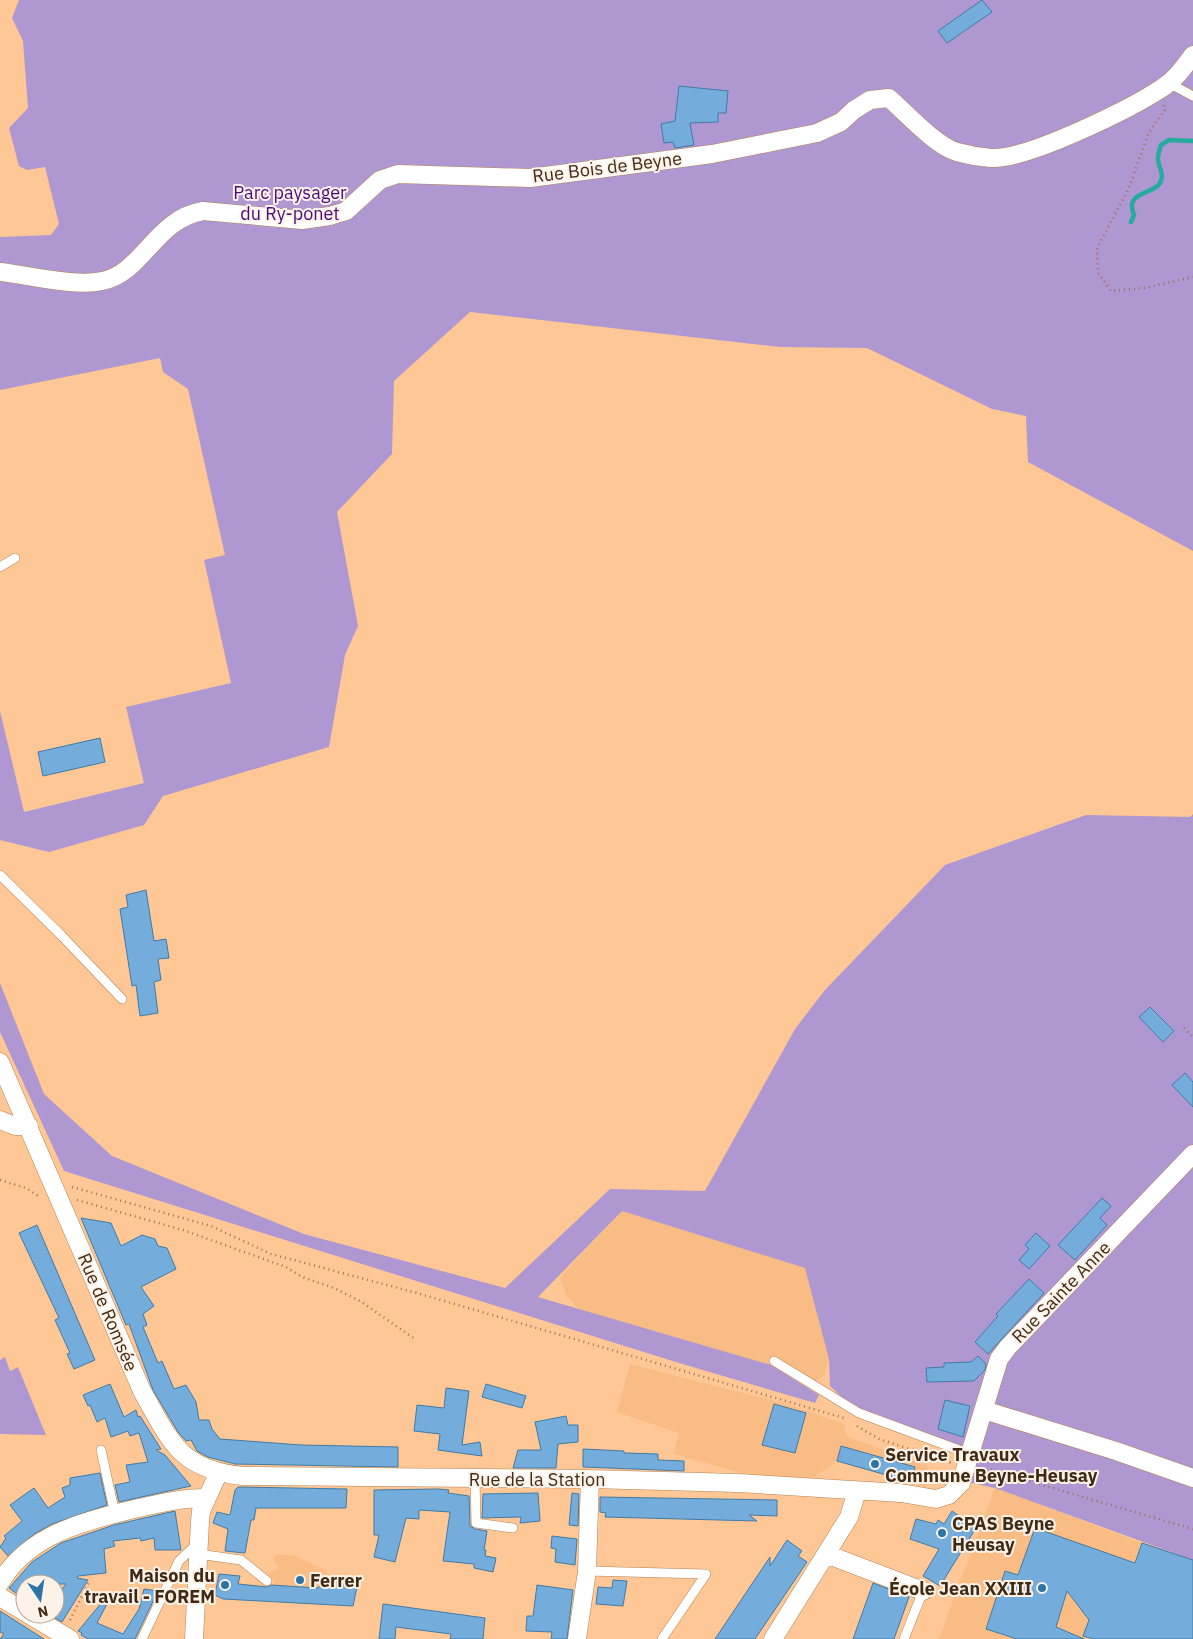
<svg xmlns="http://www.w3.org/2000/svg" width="1193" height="1639" font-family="'IBM Plex Sans',sans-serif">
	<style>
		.built { fill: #f9bc84 }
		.green { fill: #af97d1 }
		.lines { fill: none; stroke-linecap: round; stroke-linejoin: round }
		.stream { stroke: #26ab9c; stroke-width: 4.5 }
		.building { fill: #74addb; stroke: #417aa5 }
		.service-casing { stroke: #b68352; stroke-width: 10 }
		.minor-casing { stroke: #b68352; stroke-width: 19 }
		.path { stroke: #997452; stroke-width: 2.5; stroke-dasharray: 1 4; stroke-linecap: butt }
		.service { stroke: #fff; stroke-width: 9 }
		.minor { stroke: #fff; stroke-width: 18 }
		.poi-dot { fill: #2c74a8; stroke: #fdf2e8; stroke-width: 2 }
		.labels { text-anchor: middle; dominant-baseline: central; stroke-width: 4; stroke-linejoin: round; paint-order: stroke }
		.street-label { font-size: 18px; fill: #3f2a16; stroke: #fdf2e8 }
		.park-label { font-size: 18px; fill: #4c097c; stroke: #fdf2e8 }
		.poi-label { font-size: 18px; font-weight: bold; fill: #3f2a16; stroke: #fdf2e8; text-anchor: start }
	</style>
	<rect width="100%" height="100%" fill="#fec795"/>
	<path class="built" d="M622,1211l184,57 23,91 -5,16 -16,12 -37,-22 -192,-56 -12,-13 -7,-19z
		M630,1364l159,41 55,19 2,10 5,4 77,28 -4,20 -87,-25 -27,19 -58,-4 -78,-22 5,-21 -62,-21z
		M995,1488l147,55 -33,96h-170z
		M275,1555h18l34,16 -1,9 31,7 -4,18 -111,-5 1,-16 30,1 1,-5 -4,-2 -1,-5 10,-5 -5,-7z"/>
	<path class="green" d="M19,0h1174v551l-165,-89 -2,-46 -34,-7 -125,-61 -87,-1 -310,-35 -76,69 -2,73 -55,58 21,114 -13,29 -16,92 -166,49 -19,29 -95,27 -49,-12v-129l24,101 120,-29 -18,-76 105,-24 -27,-123 21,-5 -37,-166 -25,-17 -3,-14 -160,32v-153l51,-2 8,-11 -14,-57 -18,3 -8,-4 -10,-38 19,-20 -5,-67 -11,-23z
		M1193,814v746l-198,-72 -28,-6 3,-28 -111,-41 -29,-27 -1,-27 -24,-91 -183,-57 -84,86 233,68 48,30 -4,8 -136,-40 -615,-192 -64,-139v-49l44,111 68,62 192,78 201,54 105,-99 95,2 90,-162 30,-39 120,-125 141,-50 104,2z
		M5,1357l5,14 8,-4 28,68 -46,-1v-74z"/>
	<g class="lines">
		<path class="stream" d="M1131,222l3,-7c-10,-24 19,-20 26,-32 5,-8 -1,-15 -2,-23 -1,-4 2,-11 3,-15l8,-5 24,1"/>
	</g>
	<path class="building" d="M982,0l10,12 -45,31 -9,-12z
		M679,86l49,5 -2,22h-8v9l-28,1 4,22 -19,3 -2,-6 -9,1 -3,-19 14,-3z
		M100,738l5,24 -62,14 -5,-24z
		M146,890l8,51 12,-2 3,19 -11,1 3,21 -7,2 4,31 -18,3 -4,-31 -4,1 -12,-77 8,-2 -2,-12z
		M1150,1007l24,24 -11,11 -24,-25z
		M1185,1073l8,9v25l-21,-22z
		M1102,1198l9,8 -11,12 7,7 -32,35 -17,-15z
		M81,1218l30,5 10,23 21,-11 13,4 3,7 9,2 9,21 -35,18 13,19 -11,8 4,11 -4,2 15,36 4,-2 12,28 12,-4 10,17 3,18h10l3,9 8,10 81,6 97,2v20l-163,-3 -27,-7 -11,-6 -6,-11 -5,1 -8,-9 -25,-42 -24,-66 -3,1z
		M37,1225l58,135 -21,9 -7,-15 3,-1 -15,-33 4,-2 -40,-85z
		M1036,1233l14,13 -21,23 -10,-9 10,-11 -4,-4z
		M1029,1279l15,14 -56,61 -13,-12 23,-26 -2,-2z
		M978,1356l8,8 -1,6 -11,11 -47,1 -1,-14 18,-1v-4l27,-1z
		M110,1384l14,33 12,-7 2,7 2,-1 21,33 -5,1 9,5 26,31 -72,16 -4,-17 15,-3 -4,-17 22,-3 -9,-29 -9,3 -2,-5 -17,6 -6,-19 -8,4 -7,-17 -2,1 -5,-11z
		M486,1384l40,12 -4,12 -40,-11z
		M446,1388l23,3 -7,54 18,-3 2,14 -44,-6 2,-16 -26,-3 3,-26 27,3z
		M945,1400l25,6 -7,31 -25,-8z
		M774,1404l32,9 -11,40 -33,-8z
		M566,1416l2,9h10v17l-20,2 -2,24h-43l5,-18h23l-6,-28z
		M841,1446l74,21 -4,15 -74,-21z
		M583,1449l41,2v2l34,1v6l26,1v10l-101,-4z
		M100,1473l7,32 -55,19 -18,10 -26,22 -8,-9 6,-9 -2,-2 18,-15 -12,-16 24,-17 14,20 17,-11 -3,-9 8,-3v-7z
		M238,1487l109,2 -1,19h-90l-2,12h-3l-6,33 -20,-2 3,-22 -15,-6 4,-11 13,3 5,-25z
		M438,1489l11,1 -1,3 21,3 1,30 5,3 12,2 -3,19h2l-1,6 11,2 -3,14 -19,-4v-4l-31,-3 7,-49 -31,-2v9l-13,-1 -11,44 -21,-5 5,-22h-5v-45z
		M538,1493l2,28 -20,2 1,-6 -39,1 1,-24z
		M572,1493l7,1 -1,32 -9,-1z
		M600,1497l177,3v16l-28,-1 8,6 -152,-4 1,-4 -6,-1z
		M175,1511l6,39h-26l-1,-12 -13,3 -1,-3 -27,3 2,5 -11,3 2,24 -28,3 -1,2 11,2 -26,42 -7,-4v-19l11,-15h-41v16l-16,-12 23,-26 29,-19 53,-18z
		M952,1511l24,17 -36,58 -17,-10 16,-27 -29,-10 6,-20 20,5 2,-4 6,4z
		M1035,1528l100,35 7,-20 51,17v79h-99l-11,-3 6,-16 -22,-29 -11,36 28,12h-67l-31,-10 19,-58 13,4z
		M552,1536l25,3 -2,26 -20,-3 1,-13 -5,-1z
		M787,1540l15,11 -4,5 9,6 -52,77h-40l55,-82v9z
		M219,1574l21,2 -2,8 29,3 4,-2 47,3 7,-8 32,7 -4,19 -130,-7 -8,-4z
		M613,1580l14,1 -4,25 -27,-2 2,-17 14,1z
		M873,1583l36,14 -15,42h-41z
		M537,1585l36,5 -6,49h-16l1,-7 -26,-1 1,-15h6z
		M144,1589l14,2 -23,48h-47l-7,-4 1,-2 -4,-2 25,-30 4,3 -10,19 26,11 16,-25z
		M383,1604l102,14 -2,21h-33l1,-5 -55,-7 -1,12h-16z
		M0,1611l44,28h-44l4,-5 -4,-2z"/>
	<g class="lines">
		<g class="service-casing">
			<path id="service" d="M1169,83l24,13
				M0,567l15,-9
				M0,875l61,60 61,64
				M774,1361l85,52 111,41
				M101,1450l14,64
				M475,1479l1,44 37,5
				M198,1554l43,6 26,21
				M587,1571l119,3 -44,65
				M142,1639l37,-78 19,-18
				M904,1639l19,-48"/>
		</g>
		<g class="minor-casing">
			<path id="minor" d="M0,272c28,3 75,15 102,9 41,-8 53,-62 101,-70l99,9 28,-4 16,-5 34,-31 18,-6 132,4 182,-24 105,-21 24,-11 13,-12 16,-10 19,-2c17,15 47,48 68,54 11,3 23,5 34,6 36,2 139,-49 171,-70 13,-8 22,-21 31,-33
				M0,1062l142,329c29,51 37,78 101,85l347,3 148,4 163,10 35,6 13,-4 12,-12 38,-124 9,-12 185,-193
				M0,1120l15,6h14
				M984,1410l132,41 77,27
				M826,1554l97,37
				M0,1583c27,-47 81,-61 130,-73 26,-6 50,-12 76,-12
				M0,1597l25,15
				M28,1614l42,25
				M194,1639l6,-118 1,-10 17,-37
				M577,1639l10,-68 3,-92
				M773,1639l76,-122 8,-26"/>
		</g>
		<path class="path" d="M1164,105l1,5 -16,22 -21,58 -31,58 1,25 13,18 33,-3 49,-11
			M1184,1028l9,9
			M0,1180l26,8 14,9
			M72,1187l139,39 60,28 146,39 427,125
			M77,1200l106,30 103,37 16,10 32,11 26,13 55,38
			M857,1426l22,13 73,24
			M981,1471l10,-1 202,59
			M70,1620l19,-38"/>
		<use href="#service" class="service"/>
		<use href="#minor" class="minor"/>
	</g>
	<g class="poi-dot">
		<circle cx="875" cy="1464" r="5"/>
		<circle cx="942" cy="1533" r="5"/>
		<circle cx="300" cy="1580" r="5"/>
		<circle cx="225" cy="1585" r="5"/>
		<circle cx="1042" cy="1588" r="5"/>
	</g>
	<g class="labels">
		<g class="street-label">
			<text transform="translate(607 167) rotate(-7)">Rue Bois de Beyne</text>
			<text transform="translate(1061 1292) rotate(-46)">Rue Sainte Anne</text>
			<text transform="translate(108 1312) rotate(67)">Rue de Romsée</text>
			<text x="537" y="1479">Rue de la Station</text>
		</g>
		<g class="park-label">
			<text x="290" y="192">Parc paysager<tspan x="290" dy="21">du Ry-ponet</tspan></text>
		</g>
		<g class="poi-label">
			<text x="885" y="1454">Service Travaux<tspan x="885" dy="21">Commune Beyne-Heusay</tspan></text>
			<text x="952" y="1523">CPAS Beyne<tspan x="952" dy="21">Heusay</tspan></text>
			<text x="215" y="1575" text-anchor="end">Maison du<tspan x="215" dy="21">travail - FOREM</tspan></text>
			<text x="310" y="1580">Ferrer</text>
			<text x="1032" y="1588" text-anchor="end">École Jean XXIII</text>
		</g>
	</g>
	<g transform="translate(40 1599) rotate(167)"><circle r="24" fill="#fdf2e8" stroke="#b1a294"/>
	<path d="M0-4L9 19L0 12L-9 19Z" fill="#2c74a8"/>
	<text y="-8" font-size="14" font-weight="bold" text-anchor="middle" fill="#3f2a16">N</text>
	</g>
</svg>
